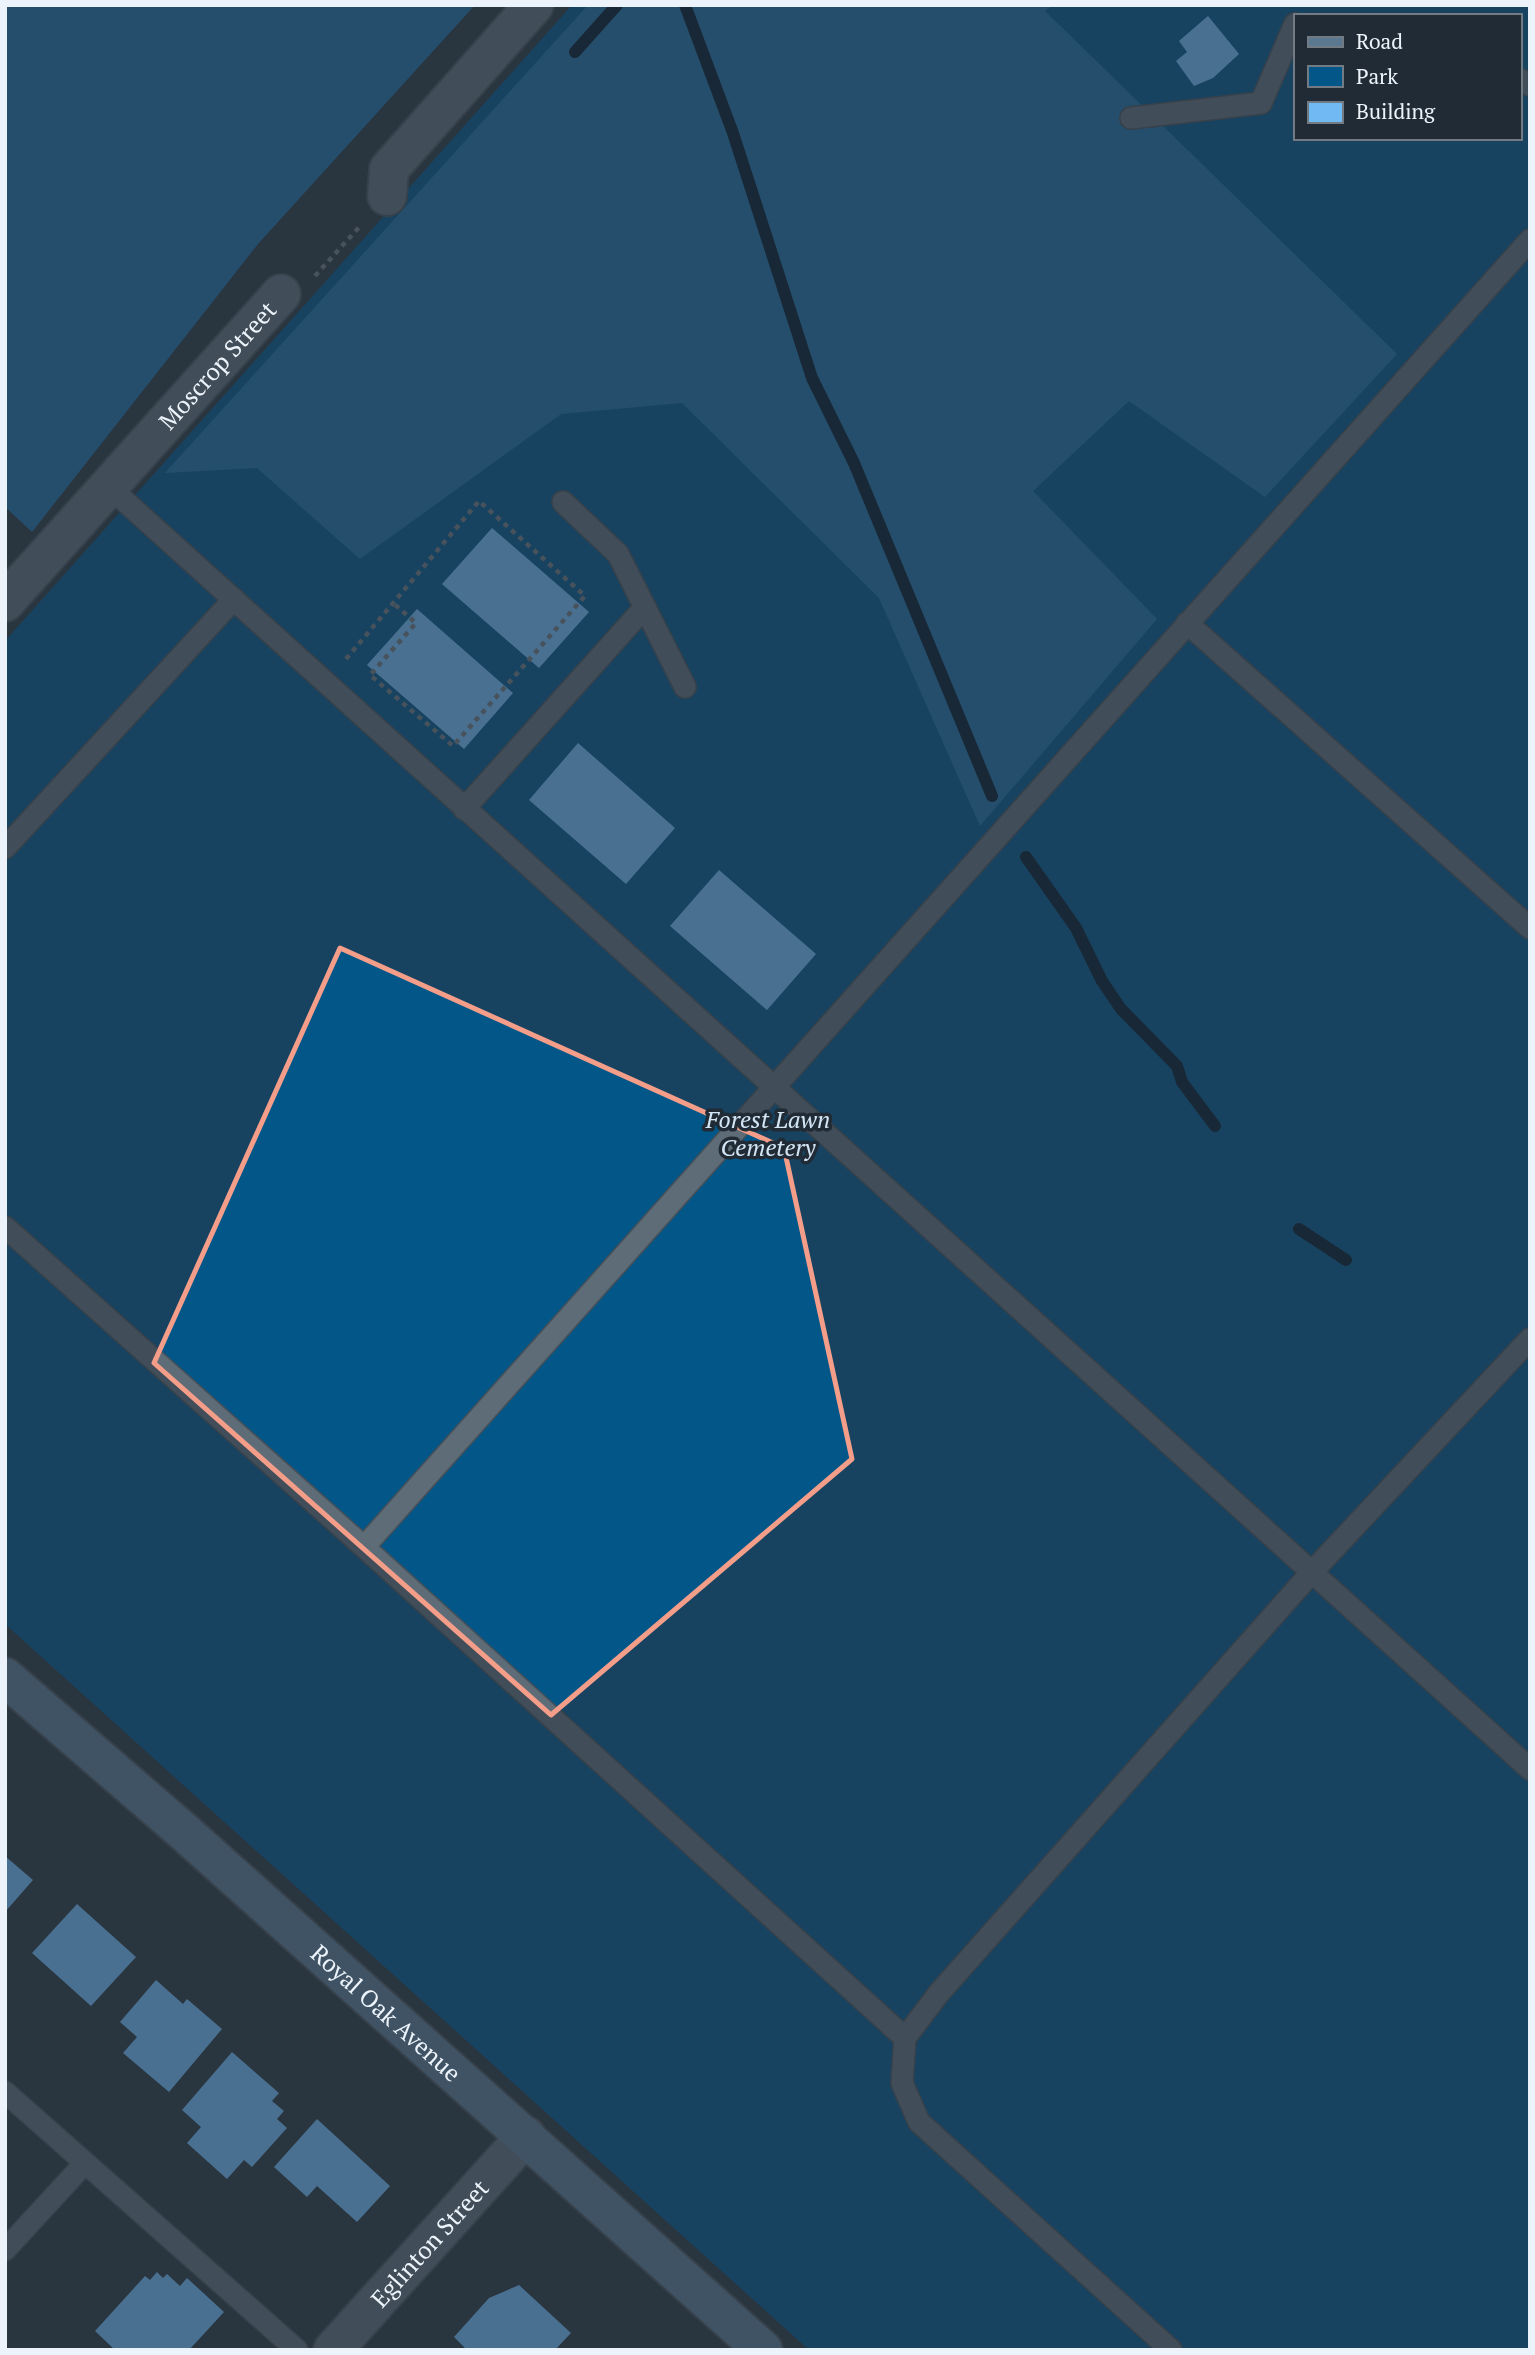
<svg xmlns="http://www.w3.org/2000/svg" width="1535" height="2355" font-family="'PT Serif',serif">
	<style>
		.green { fill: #025688; fill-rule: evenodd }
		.forest { fill: #206da2 }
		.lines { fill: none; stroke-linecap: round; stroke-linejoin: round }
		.stream { stroke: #031a2b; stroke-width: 12 }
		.building { fill: #70b9f2 }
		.lane-casing { stroke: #465059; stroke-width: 24 }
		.street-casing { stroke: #465059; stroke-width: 42 }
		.secondary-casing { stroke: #465059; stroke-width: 42 }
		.path { stroke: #6b767f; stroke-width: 4.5; stroke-dasharray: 5 5; stroke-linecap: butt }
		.lane { stroke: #5e6c77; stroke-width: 21 }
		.street { stroke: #5e6c77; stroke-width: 38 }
		.secondary { stroke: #5a7890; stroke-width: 38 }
		.marked { fill: none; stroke: #f49e8a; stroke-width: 5; stroke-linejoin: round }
		.labels { text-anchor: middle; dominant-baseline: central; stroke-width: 7; stroke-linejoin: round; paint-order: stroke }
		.street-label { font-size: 24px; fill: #ecf3fa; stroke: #202b35 }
		.park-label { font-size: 24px; font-style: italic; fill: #d3e5f4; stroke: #202b35 }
	</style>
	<rect width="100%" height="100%" fill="#29353f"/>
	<path class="green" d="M572,5h958v2345h-721l-804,-726v-983zM1295,16h224v122h-224z"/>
	<path class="forest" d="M5,5h470l-217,239 -226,288 -27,-25z
		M588,5h465l-8,6 352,343 -132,143 -136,-96 -96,90 124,128 -177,207 -101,-228 -197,-195 -121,11 -201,145 -103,-91 -92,5z"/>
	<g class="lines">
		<path class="stream" d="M685,5l48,128 79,245 42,85 138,333
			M575,52l42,-47
			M1026,857l50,71 26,53 19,28 56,57 5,16 33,44
			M1299,1229l47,31"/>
	</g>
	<path class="building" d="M1208,16l31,38 -26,24 -19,8 -18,-25 11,-9 -8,-11z
		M492,528l97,84 -50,56 -97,-84z
		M417,609l96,84 -49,56 -97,-84z
		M578,743l97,85 -49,56 -97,-84z
		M719,870l97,84 -49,56 -97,-84z
		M5,1856l28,24 -28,32z
		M77,1904l59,53 -45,49 -59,-53z
		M156,1980l27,24 4,-5 35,30 -53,63 -46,-39 14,-16 -17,-15z
		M232,2052l47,41 -7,8 12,10 -7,8 10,9 -35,39 -8,-7 -17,19 -40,-36 14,-16 -19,-17z
		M317,2119l73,67 -33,36 -40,-36 -10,11 -33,-30z
		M157,2272l6,6 4,-4 13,12 7,-8 37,34 -35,38h-74l-20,-19 50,-55 5,4z
		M519,2285l52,48 -16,17h-88l-13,-13 35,-39z"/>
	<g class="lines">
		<g class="lane-casing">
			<path id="lane" d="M1519,79l11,6
				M1131,118l130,-15 34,-79
				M108,486l1422,1283
				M563,502l55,52 67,133
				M1187,623l343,305
				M464,809l181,-202
				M5,848l229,-249
				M5,1227l359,320 541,491 -3,45 17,39 252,228
				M364,1547l1166,-1307
				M905,2038l34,-45 373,-421 218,-233
				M5,2092l292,258
				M5,2250l80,-87"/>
		</g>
		<g class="street-casing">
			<g id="street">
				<path d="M387,196l2,-27 145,-164"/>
				<path id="s1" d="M5,602l276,-308"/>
				<path id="s2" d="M333,2350l193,-214"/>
			</g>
		</g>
		<g class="secondary-casing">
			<g id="secondary">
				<path id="s3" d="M5,1677l178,154 580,519"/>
			</g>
		</g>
		<path class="path" d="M315,276l46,-51
			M346,659l133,-158 106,95 -132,150 -83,-71 46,-52 -23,-20"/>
		<use href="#lane" class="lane"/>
		<use href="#street" class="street"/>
		<use href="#secondary" class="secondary"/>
	</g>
	<path d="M0 0H1535V2355H0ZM340,948l444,200 68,311 -301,256 -397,-352z" fill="#29353f" fill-opacity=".55" fill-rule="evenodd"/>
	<path class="marked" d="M340,948l444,200 68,311 -301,256 -397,-352z"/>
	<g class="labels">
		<g class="street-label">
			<text stroke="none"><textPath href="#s1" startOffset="318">Moscrop Street</textPath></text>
			<text stroke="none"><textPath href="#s3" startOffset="508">Royal Oak Avenue</textPath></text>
			<text stroke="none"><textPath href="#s2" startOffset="144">Eglinton Street</textPath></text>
		</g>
		<g class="park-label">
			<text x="768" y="1119">Forest Lawn<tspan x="768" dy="28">Cemetery</tspan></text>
		</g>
	</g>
	<rect width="1535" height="2355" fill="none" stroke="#ecf3fa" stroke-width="14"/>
	<rect x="1294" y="14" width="228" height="126" fill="#202b35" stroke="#727b84" stroke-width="2"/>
	<rect x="1308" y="37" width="35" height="10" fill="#5a7890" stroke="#727b84" stroke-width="2"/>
	<text x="1356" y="49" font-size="21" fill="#ecf3fa">Road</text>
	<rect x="1308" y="66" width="35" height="21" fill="#025688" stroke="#727b84" stroke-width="2"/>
	<text x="1356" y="84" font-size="21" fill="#ecf3fa">Park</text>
	<rect x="1308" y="102" width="35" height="21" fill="#70b9f2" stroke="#727b84" stroke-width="2"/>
	<text x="1356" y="119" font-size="21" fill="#ecf3fa">Building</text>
</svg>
